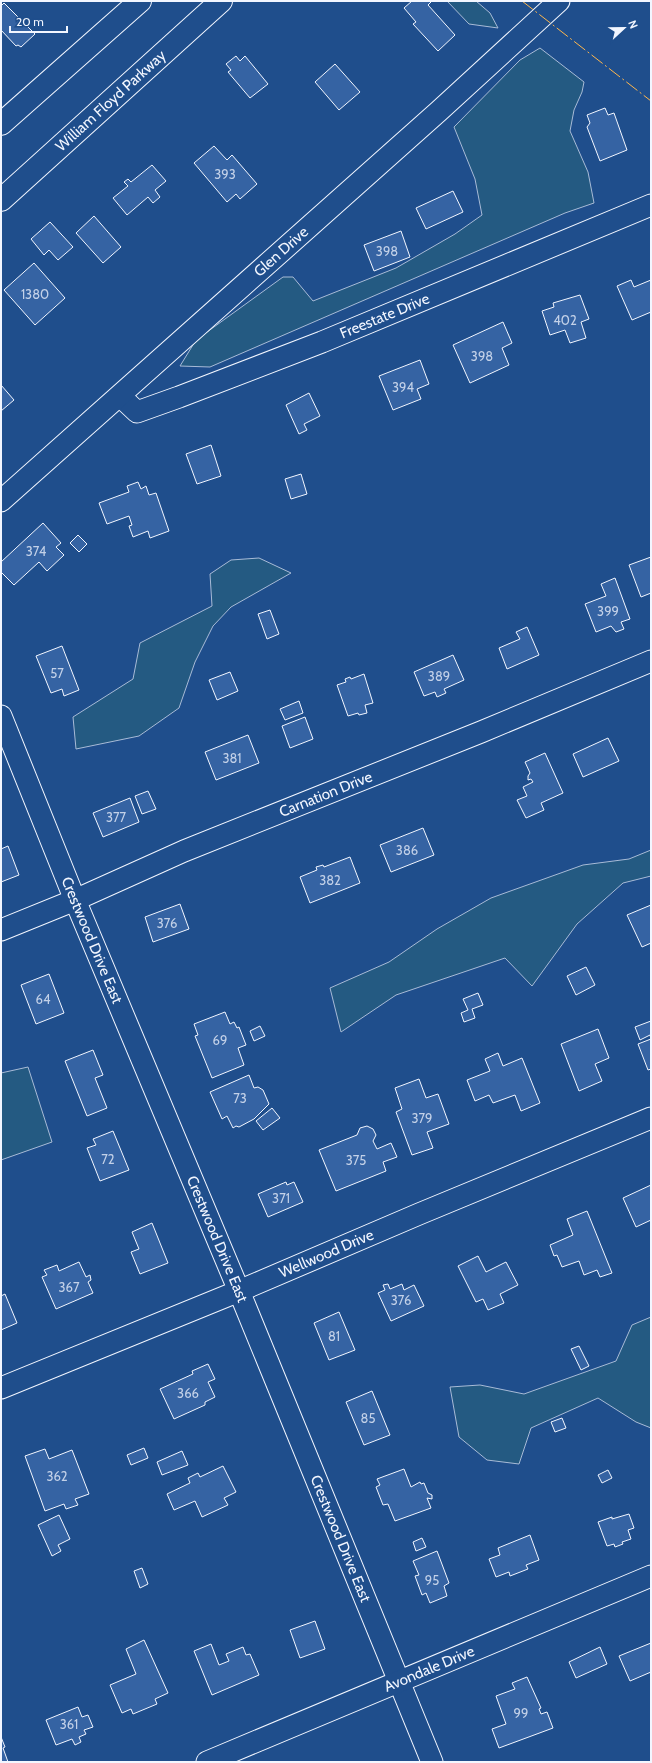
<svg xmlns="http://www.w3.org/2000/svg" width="652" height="1763" font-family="Cabin,sans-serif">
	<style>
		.green { fill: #245a82; stroke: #a8bbd7 }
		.building { fill: #3563a3; stroke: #f2f6ff }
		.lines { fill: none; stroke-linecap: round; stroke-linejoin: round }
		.minor-casing { stroke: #f2f6ff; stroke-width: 23 }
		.highway-casing { stroke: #f2f6ff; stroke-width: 24 }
		.minor { stroke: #1f4e8c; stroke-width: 21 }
		.highway { stroke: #1f4e8c; stroke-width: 22 }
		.power { stroke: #ffb74d; stroke-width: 1; stroke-dasharray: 14 3 2 3; stroke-linecap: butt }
		.labels { text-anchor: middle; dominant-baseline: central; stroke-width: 3; stroke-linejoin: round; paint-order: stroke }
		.number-label { font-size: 13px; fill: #c3d1e8 }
		.street-label { font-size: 15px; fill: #f2f6ff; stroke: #1f4e8c }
	</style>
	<rect width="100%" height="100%" fill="#1f4e8c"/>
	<path class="green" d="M447,1h29l14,12 8,15 -29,-4z
		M540,48l44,34 -2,10 -8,18 -4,21 18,41 6,31 -29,10 -355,154 -30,-1 16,-26 87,-63h10l20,24 83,-33 59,-34 27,-19 -7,-36 -21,-52 66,-67z
		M259,558l32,15 -60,34 -18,19 -18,36 -16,46 -40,28 -63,13 -3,-32 60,-38 7,-36 72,-37 -2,-32 21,-14z
		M651,850v26l-28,7 -46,41 -45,62 -27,-28 -109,37 -55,37 -11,-44 59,-26 48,-33 54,-31 92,-33 46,-6z
		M28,1067l24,75 -51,18v-87z
		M651,1317v111l-15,-6 -38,-24 -67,30 -12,36 -32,-4 -28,-23 -9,-50 30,-2 44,9 92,-33 16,-36z"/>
	<path class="building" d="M412,1h20l-4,4 27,30 -17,16 -25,-27 3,-2 -12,-14z
		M4,3l31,31 -14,13 -3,-2 -2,1 -15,-16v-24z
		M236,56l4,5 5,-5 23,28 -18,14 -22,-26 3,-2 -5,-6z
		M335,64l25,28 -21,18 -24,-28z
		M605,108l3,7 6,-2 13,37 -27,11 -13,-34 3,-4 -3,-8z
		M214,146l13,14 5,-5 25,29 -17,15 -4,-5 -9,8 -33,-39z
		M152,165l14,16 -11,9 5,7 -7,6 -5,-6 -21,18 -14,-17 15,-12 -4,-4 4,-3 3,3z
		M453,191l10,21 -37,17 -10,-21z
		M94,216l27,31 -18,16 -27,-30z
		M50,222l23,25 -15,13 -9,-10 -5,5 -13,-16z
		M401,231l9,26 -36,14 -10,-26z
		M34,263l31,35 -30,27 -31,-35z
		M631,280l3,7 17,-7v32l-19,8 -15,-34z
		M580,295l9,24 -8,3 5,16 -16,5 -5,-13 -15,5 -8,-24 12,-4 -1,-4z
		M503,322l9,21 -10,5 7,17 -39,18 -17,-38z
		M420,360l9,24 -12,5 4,10 -28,11 -14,-34z
		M1,385l13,15 -13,11z
		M309,393l11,23 -16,8 3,6 -8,4 -13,-29z
		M211,445l10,31 -24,8 -11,-30z
		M301,474l6,20 -16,5 -6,-20z
		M138,482l3,7 5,-3 3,9 7,-2 13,38 -19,7 -2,-7 -15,6 -4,-11 3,-1 -3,-9 -22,8 -8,-21 30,-11 -2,-6z
		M43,523l18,20 -5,4 8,8 -17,16 -8,-9 -25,23 -13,-13v-10z
		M78,535l9,9 -8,8 -9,-9z
		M651,557v36l-10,4 -12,-32z
		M615,578l15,41 -9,3 3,7 -8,3 -5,-6 -15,6 -11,-28 21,-8 -5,-12z
		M270,610l9,24 -12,5 -9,-25z
		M527,627l12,28 -32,14 -8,-21 21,-9 -4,-7z
		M62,646l17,44 -15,6 -2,-7 -11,4 -15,-37z
		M453,655l11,25 -20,9 2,4 -9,4 -2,-5 -11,4 -10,-24z
		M230,672l8,19 -21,9 -8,-20z
		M364,674l9,29 -8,2 2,8 -8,2 -1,-2 -10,3 -11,-31 9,-3 -1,-3 5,-2 1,2z
		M299,701l4,12 -18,7 -5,-11z
		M305,717l8,22 -23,9 -8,-22z
		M248,735l11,28 -43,17 -11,-28z
		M608,738l11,23 -36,16 -10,-23z
		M545,753l18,40 -22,10 3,7 -18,8 -9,-18 10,-4 -4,-9 10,-5 -2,-3 -3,1v-4l2,-3 -5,-11z
		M148,791l8,18 -14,5 -7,-18z
		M130,798l9,24 -36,15 -10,-24z
		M423,828l11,27 -43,17 -11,-27z
		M8,846l11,29 -18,7v-33z
		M350,857l10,26 -50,20 -10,-26 17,-7 -1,-3 7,-2 1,2z
		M180,904l9,25 -36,13 -8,-25z
		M651,905v38l-9,4 -15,-32z
		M586,967l9,18 -19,10 -9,-19z
		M49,974l15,39 -28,11 -15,-39z
		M478,993l5,12 -11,4 3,9 -11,4 -3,-9 7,-3 -5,-11z
		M225,1012l5,12 4,-2 3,6 2,-1 7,18 -8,3 6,17 -32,13 -17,-42 3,-1 -4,-11z
		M651,1021v48l-3,1 -10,-26 13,-5 -1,-4 -10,5 -5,-13z
		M260,1026l5,10 -11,5 -4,-10z
		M598,1029l11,29 -14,6 7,17 -23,10 -18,-47z
		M93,1050l10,25 -8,3 12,30 -20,8 -22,-55z
		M498,1053l5,13 19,-8 18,45 -19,8 -6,-16 -22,8 -4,-8 -14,6 -8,-21 23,-9 -5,-12z
		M249,1075l5,13 4,-1 5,3 6,14 -15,15 -15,8 -3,-1 -3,2 -6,-12 -5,3 -12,-27z
		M419,1079l7,19 12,-4 11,30 -22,8 6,16 -21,7 -16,-43 6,-3 -7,-21z
		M272,1108l8,10 -17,12 -7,-9z
		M367,1126l6,3 3,6 -3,6 4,8 14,-6 6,14 -14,5 3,9 -50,20 -17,-41 38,-15 3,-7z
		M113,1131l16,39 -29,11 -13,-33 9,-3 -3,-6z
		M286,1182l1,3 7,-3 9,20 -35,15 -10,-23z
		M651,1185v35l-15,7 -13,-29z
		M587,1211l25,62 -12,4 -3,-7 -13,5 -5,-14 -17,6 -5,-12 -3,1 -4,-11 23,-10 -6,-16z
		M152,1223l16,40 -28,11 -9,-22 8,-3 -7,-17z
		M478,1256l8,16 20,-10 12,23 -18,9 4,9 -16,7 -5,-11 -7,3 -18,-36z
		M79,1262l7,15 4,-2 1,5 -3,2 5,11 -37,16 -14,-32 5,-2 -3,-5 13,-5 2,6z
		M388,1284l2,5 12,-5 2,6 10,-5 10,21 -33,15 -13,-28 7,-3 -2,-5z
		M5,1294l12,29 -16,7v-34z
		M339,1312l16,38 -26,10 -15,-37z
		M579,1346l10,20 -8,4 -10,-21z
		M208,1364l7,15 -7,3 7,15 -10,5v3l-31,14 -14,-30 33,-15 -1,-3z
		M372,1391l18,44 -26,10 -18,-43z
		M562,1418l4,10 -11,4 -4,-10z
		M144,1448l4,10 -17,7 -4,-10z
		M45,1449l4,10 23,-9 17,44 -14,5 3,6 -12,4 -2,-5 -19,7 -20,-55z
		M182,1451l6,14 -26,10 -5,-13z
		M223,1466l13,26 -12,6 4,7 -26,12 -7,-16 -21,9 -7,-16 23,-11 -2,-5 10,-5 2,4z
		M404,1469l7,18 9,-5 1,2 3,-1 4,10 4,2v4l-5,-1 4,10 -36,13 -7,-17 -5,1 -7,-18 4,-2 -3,-6z
		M608,1470l4,8 -10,5 -4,-8z
		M629,1514l5,14 -6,2 3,9 -9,3 1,2 -8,3 -1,-3 -7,2 -9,-24 14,-5v2z
		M59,1515l11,24 -12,6 3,6 -9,5 -14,-31z
		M530,1535l9,25 -13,5 2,4 -18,7 -1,-4 -13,5 -7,-18 11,-4 -2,-7z
		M422,1538l4,9 -10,4 -3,-9z
		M437,1551l12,32 -5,3 3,10 -17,7 -4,-10 -4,2 -7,-19 4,-1 -6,-14z
		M142,1568l6,16 -8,4 -6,-17z
		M315,1621l10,28 -25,9 -10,-28z
		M144,1640l24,53 -13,6 2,5 -24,10 -2,-5 -9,4 -12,-28 26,-11 -10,-25z
		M651,1643v29l-21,9 -11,-25z
		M211,1644l8,21 10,-4 -3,-7 17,-7 3,8 4,-1 9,21 -47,20 -18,-44z
		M600,1647l7,17 -31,14 -7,-16z
		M527,1677l14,31 -2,1 2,5 6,-2 6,16 -54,20 -7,-19 14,-5 -10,-28 19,-7 -3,-6z
		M78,1707l4,10 6,-2 5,12 -9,3 2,4 -7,3 2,5 -6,3 -3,-6 -16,6 -10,-25z
		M1,1737l4,10 -2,1 5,14h-7z"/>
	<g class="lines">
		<g class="minor-casing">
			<g id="minor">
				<path id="s1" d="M120,396l17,16 42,-15 143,-55 329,-137"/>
				<path id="s2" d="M1,501l438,-390 120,-110"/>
				<path id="s3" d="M1,716l74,184 164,391 193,471"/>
				<path id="s4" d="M1,930l74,-30 109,-49 297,-119 170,-71"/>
				<path id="s5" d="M1,1388l238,-97 180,-77 232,-96"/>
				<path id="s6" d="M207,1762l444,-186"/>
			</g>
		</g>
		<g class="highway-casing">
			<g id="highway">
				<path d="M1,124l139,-123"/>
				<path id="s7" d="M1,200l220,-199"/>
			</g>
		</g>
		<use href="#minor" class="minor"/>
		<use href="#highway" class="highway"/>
		<path class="power" d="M522,1l129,100"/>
	</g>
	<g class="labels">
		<g class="number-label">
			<text x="225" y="174">393</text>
			<text x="387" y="251">398</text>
			<text x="35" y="294">1380</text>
			<text x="565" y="320">402</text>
			<text x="482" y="356">398</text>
			<text x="403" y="387">394</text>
			<text x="36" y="551">374</text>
			<text x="608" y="611">399</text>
			<text x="57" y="673">57</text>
			<text x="439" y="676">389</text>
			<text x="232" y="758">381</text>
			<text x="116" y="817">377</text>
			<text x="407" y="850">386</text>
			<text x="330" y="880">382</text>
			<text x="167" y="923">376</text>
			<text x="43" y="999">64</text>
			<text x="220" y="1040">69</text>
			<text x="240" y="1098">73</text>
			<text x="422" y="1118">379</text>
			<text x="108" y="1159">72</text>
			<text x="356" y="1160">375</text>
			<text x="281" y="1198">371</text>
			<text x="69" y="1287">367</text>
			<text x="401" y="1300">376</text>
			<text x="334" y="1336">81</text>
			<text x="188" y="1393">366</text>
			<text x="368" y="1418">85</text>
			<text x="57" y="1476">362</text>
			<text x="432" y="1580">95</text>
			<text x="521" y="1713">99</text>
			<text x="69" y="1724">361</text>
		</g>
		<g class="street-label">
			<text stroke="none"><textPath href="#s7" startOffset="148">William Floyd Parkway</textPath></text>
			<text stroke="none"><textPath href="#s2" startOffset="375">Glen Drive</textPath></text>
			<text stroke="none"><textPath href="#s1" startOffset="289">Freestate Drive</textPath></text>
			<text stroke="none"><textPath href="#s4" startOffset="352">Carnation Drive</textPath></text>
			<text stroke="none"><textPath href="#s3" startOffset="242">Crestwood Drive East</textPath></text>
			<text stroke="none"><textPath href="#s3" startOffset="566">Crestwood Drive East</textPath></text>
			<text stroke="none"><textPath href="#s5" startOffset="352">Wellwood Drive</textPath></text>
			<text stroke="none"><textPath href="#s3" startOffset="890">Crestwood Drive East</textPath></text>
			<text stroke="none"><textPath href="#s6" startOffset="241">Avondale Drive</textPath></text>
		</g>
	</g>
	<rect width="652" height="1763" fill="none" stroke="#f2f6ff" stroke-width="4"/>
	<g transform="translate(624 28) rotate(68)" stroke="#1f4e8c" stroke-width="3" paint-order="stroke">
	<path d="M0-3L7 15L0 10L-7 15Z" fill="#f2f6ff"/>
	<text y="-6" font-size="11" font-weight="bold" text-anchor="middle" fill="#f2f6ff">N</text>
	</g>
	<path d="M10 26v6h57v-6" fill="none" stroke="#f2f6ff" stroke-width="2"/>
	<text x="16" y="26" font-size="12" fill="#f2f6ff" stroke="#1f4e8c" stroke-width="3" paint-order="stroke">20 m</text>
</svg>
